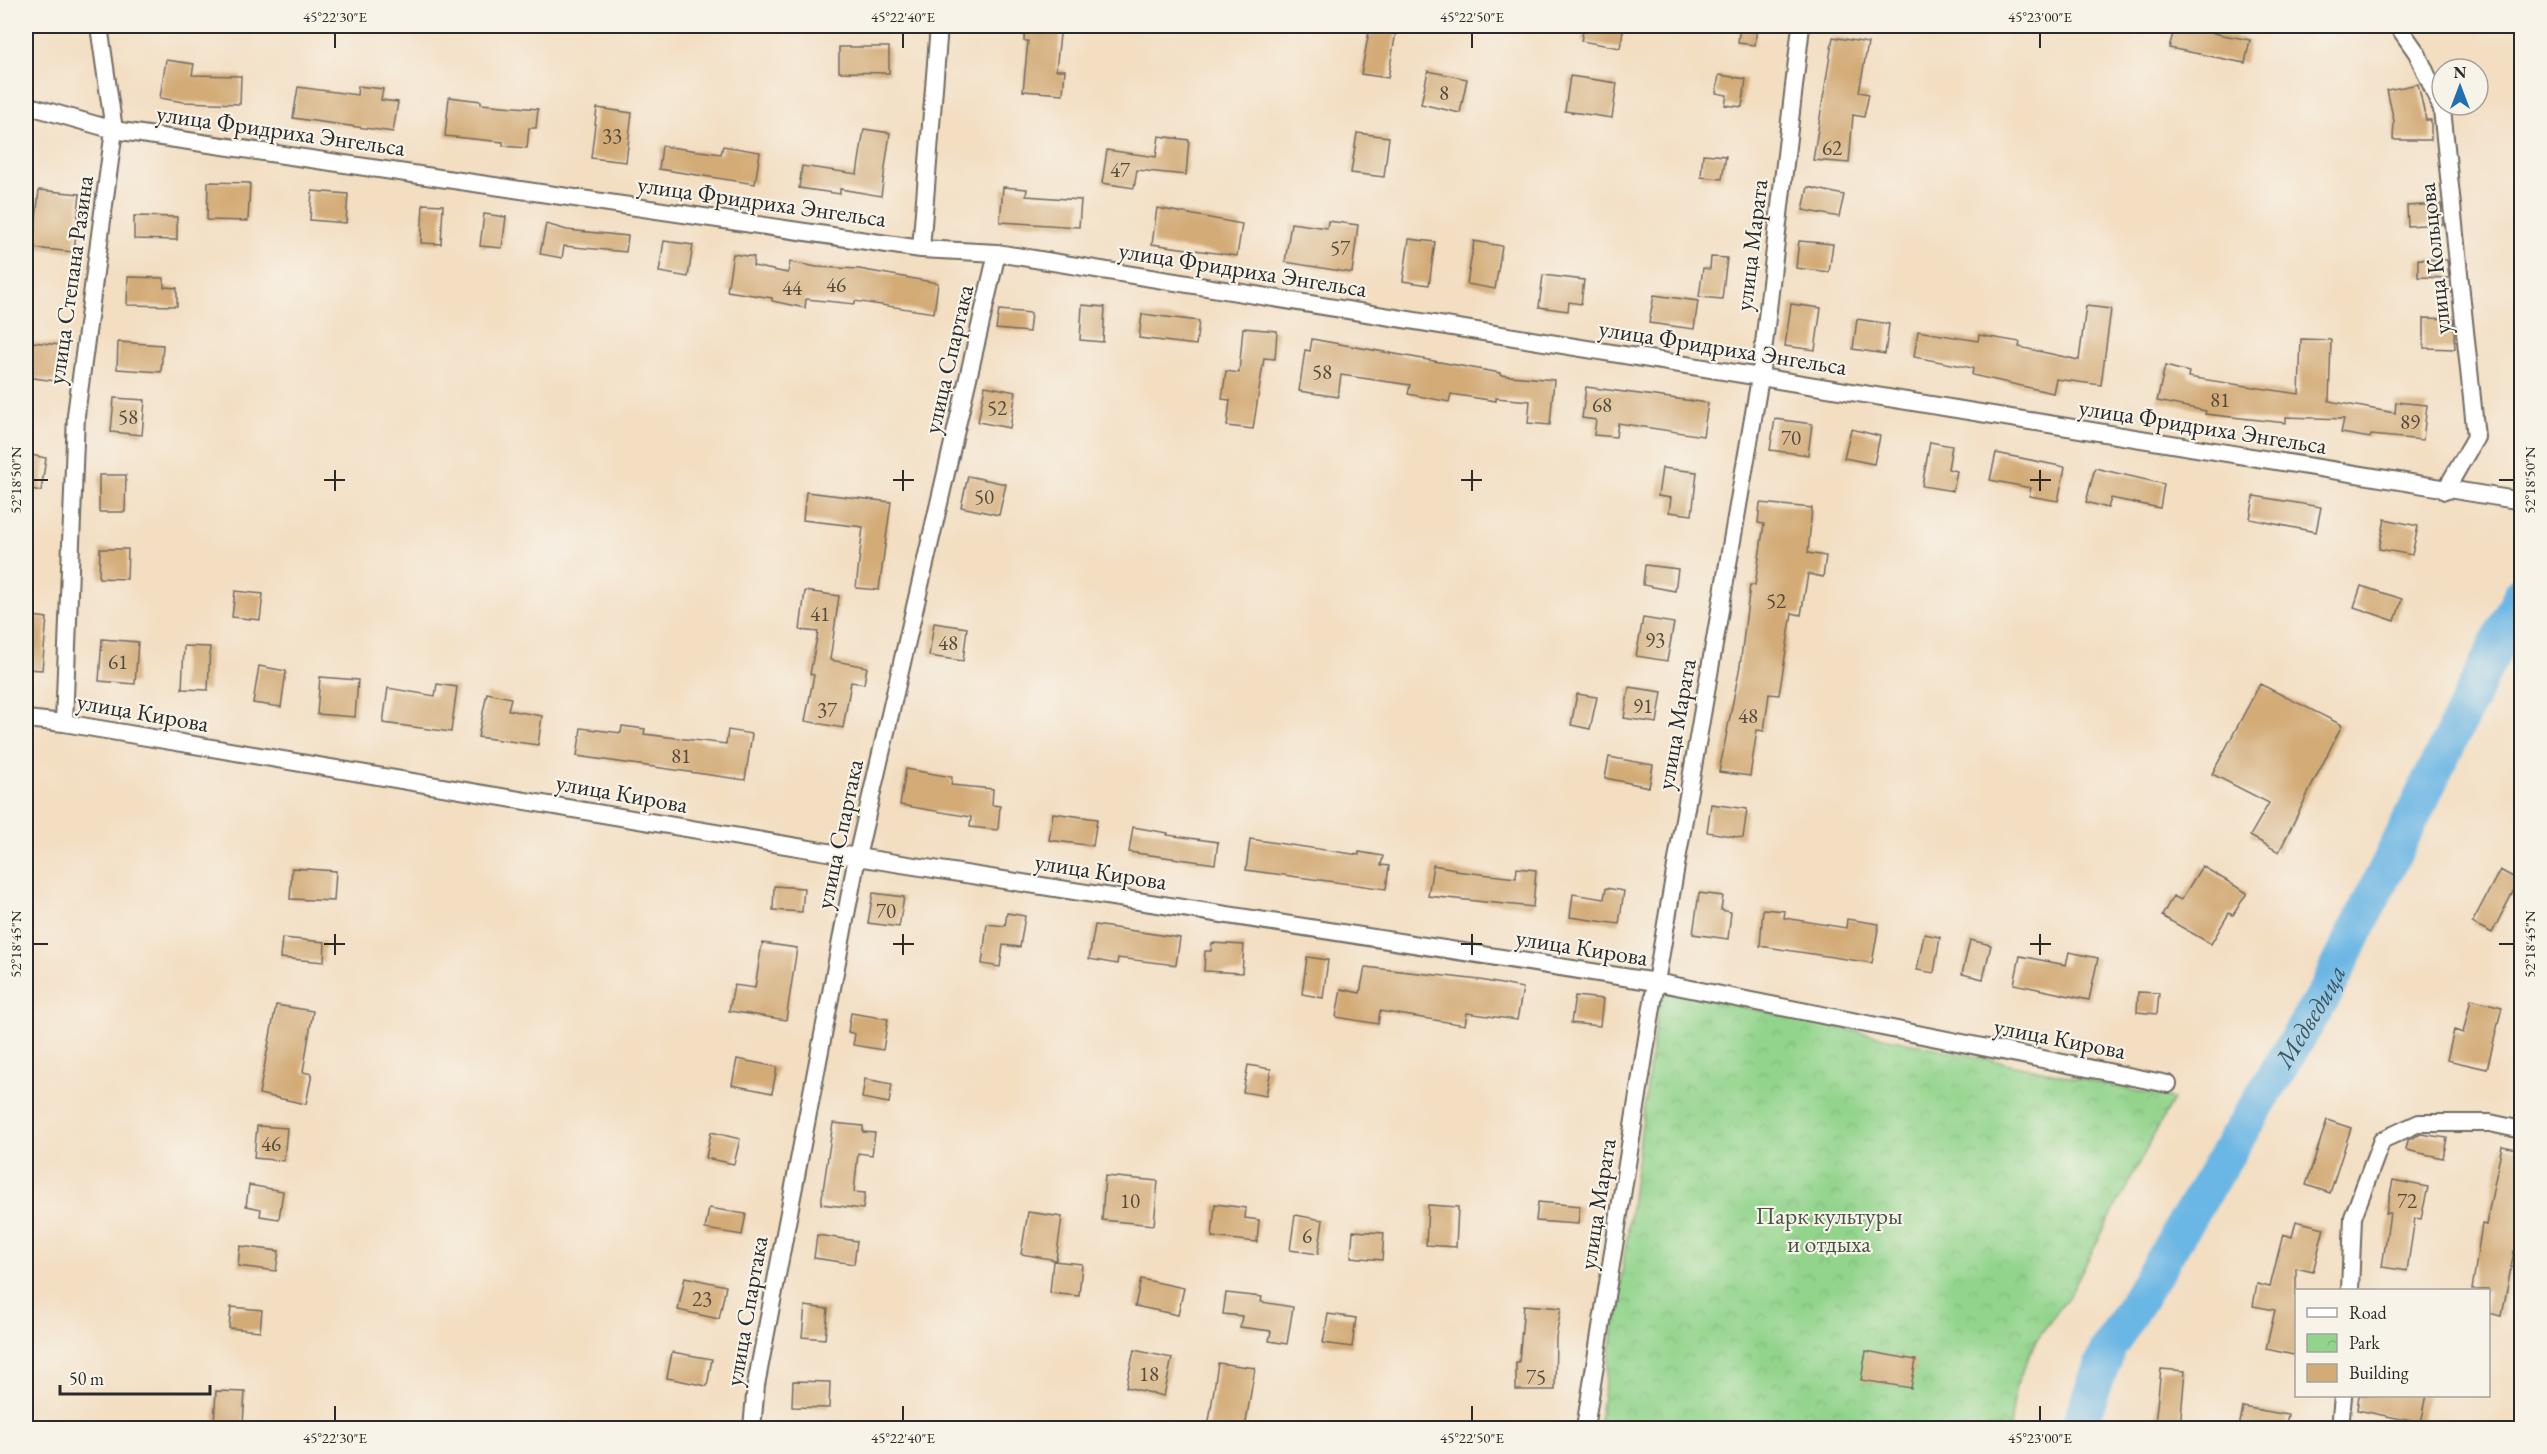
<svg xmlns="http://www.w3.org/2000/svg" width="2547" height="1454" font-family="'EB Garamond',serif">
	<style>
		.park { fill: url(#park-crowns); stroke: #5e805c; stroke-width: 1.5 }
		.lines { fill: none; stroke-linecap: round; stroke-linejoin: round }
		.river { stroke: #6ab6e4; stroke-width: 36 }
		.building { fill: #d3ab77 }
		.street-casing { stroke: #716a60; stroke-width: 20 }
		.street { stroke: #fff; stroke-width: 16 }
		.ticks { fill: none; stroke: #2b2b2b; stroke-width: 2 }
		.labels { text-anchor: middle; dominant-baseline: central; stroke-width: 4.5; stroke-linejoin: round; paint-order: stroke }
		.number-label { font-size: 21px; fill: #554b3e }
		.street-label { font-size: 24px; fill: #2b2b2b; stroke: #f7f3e8 }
		.park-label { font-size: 24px; fill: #455543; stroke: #f7f3e8 }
		.water-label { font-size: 26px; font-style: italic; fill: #3e5562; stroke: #f7f3e8 }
		.neatline { fill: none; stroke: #2b2b2b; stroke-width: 2 }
		.ticks-label { font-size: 15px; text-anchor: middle; fill: #2b2b2b }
	</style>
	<defs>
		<pattern id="park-crowns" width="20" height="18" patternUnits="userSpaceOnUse" patternTransform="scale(1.5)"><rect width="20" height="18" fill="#92d48c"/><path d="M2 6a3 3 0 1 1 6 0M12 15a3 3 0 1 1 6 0" fill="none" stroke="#7eb679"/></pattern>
	</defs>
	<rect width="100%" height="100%" fill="#f7f3e8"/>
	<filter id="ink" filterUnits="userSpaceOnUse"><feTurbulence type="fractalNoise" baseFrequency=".0167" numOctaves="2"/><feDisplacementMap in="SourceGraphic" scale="12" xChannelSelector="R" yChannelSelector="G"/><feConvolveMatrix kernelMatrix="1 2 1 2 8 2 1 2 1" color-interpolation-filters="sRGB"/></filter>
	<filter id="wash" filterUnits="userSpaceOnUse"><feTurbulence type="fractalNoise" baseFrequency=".008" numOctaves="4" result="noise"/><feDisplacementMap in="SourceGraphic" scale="24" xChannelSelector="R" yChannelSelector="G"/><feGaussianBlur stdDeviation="1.35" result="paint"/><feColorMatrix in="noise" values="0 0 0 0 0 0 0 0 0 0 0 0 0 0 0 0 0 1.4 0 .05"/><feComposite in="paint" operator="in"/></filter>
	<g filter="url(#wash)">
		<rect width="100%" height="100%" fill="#f3dec2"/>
		<path class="park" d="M1660,989l513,110 -105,198 -32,43 -21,49 -5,39h-412l22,-139z"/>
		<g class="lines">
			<path class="river" id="s1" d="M2078,1428l30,-79 219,-359 195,-397"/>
		</g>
		<g id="blocks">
			<path class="building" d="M1025,26h36l-5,44h9l-2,24 -40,-3 5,-50h-4z
				M1370,26h27l-9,52 -27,-4z
				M1584,26h40l-4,22 -39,-7z
				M1740,26h17l-2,19 -17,-2z
				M2175,26l75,14 -5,23 -76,-15z
				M1833,37l35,6 -9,49 10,2 -5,23 -11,-2 -4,48 -36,-3z
				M839,47h50v26l-50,-1z
				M166,60l28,4 -2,11 49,1 -1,28 -57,-2 -23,-4z
				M1428,71l39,8 -7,34 -39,-9z
				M1719,75l27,4 -4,28 -17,-2 2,-10 -11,-2z
				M1570,76l47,7 -5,35 -47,-7z
				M2418,84l8,36h5v20h-38l1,-19 -7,-31z
				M358,86l25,3 -2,11 17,2 -5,30 -100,-14 5,-31 59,8z
				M449,97l32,4v3l57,5 -2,19h-7l-2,20 -24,-2v-4l-58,-6z
				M597,108l35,5 -6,49 -35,-4z
				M864,129l26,4 -9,63 -41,-7v5l-41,-6 3,-22 55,8z
				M1357,133l32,4 -5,40 -33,-4z
				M1159,136l30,4 -3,35 -49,-5 -3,18 -32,-5 5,-33 49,7z
				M662,146l59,8 2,-8 37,6 -5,32 -96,-15z
				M1703,154l23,2 -4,23 -21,-2z
				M208,182l42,1 -2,38 -41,-1z
				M1003,187l24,2 -1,7 55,4 -2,27 -79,-5z
				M1808,187l36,8 -5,22 -36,-7z
				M39,190l41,4 -6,58 -41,-4z
				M312,191l36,3 -2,29 -36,-3z
				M423,204l20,1 -2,39 -20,-1z
				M2441,204l2,20 -35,2 -1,-20z
				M1157,208l85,16 -5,32 -85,-12z
				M484,214l22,3 -4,31 -22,-2z
				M134,216l43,1v23l-43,-1z
				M1328,221l30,4 -6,48 -67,-11 6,-39 36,5z
				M546,224l21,6 61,6 -2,16 -62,-6 -2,12 -22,-4z
				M1409,239l26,3 -6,43 -26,-4z
				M664,241l29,4 -5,32 -29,-5z
				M1474,241l28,5 -7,43 -28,-5z
				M1799,241l34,3 -4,28 -33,-4z
				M733,254l21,3 -1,9 35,7 2,-11 27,5 42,2 79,14 -4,30 -79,-12v3l-49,-5 -1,9 -33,-7v-3l-45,-7z
				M1711,257l16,1 -5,41 -23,-2 4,-29 7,1z
				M2418,259l29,1 2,18 -31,-1z
				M1543,275l41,5 -3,24 -12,-2 -1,9 -29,-4z
				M128,277l36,1v9l13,1v18l-50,-1z
				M1654,295l44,6 -4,28 -45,-6z
				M1791,304l30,4 -6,42 -30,-4z
				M1082,305l23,2 -2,35 -23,-2z
				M2086,306l25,3 -10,76 -45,-6 -3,14 -81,-18 1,-7 -59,-11 4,-26 60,10 1,-6 41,7 -1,5 60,13z
				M999,310l32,3 -2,19 -33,-3z
				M1142,314l57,7 -3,24 -57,-7z
				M2424,318l29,1 2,30 -31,-1z
				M1857,319l32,5 -4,30 -32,-5z
				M1243,328l34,3 -2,28 -11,-1 -11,71 -26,-3 3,-26 -8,-1 4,-28 13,2z
				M1312,339l188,34v2l54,5 -4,45 -22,-2 2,-22 -34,-3v3l-45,-7 -2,8 -41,-8 2,-9 -69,-10 -3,22 -39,-6 6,-41 5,1z
				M2301,339l30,1 -2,61 66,12 1,-11 31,3 -4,35 -52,-5 -1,3 -29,-5 3,-14 -58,-2v6l-81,-9 1,-3 -49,-10 8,-35 24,6 -1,5 111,17z
				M32,342l28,3 -5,36 -28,-4z
				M118,342l45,3 -2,27 -44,-3z
				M985,386l31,6 -6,36 -32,-6z
				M1586,387l122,16 -5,33 -85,-13 -2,14 -22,-2 2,-15 -14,-2z
				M114,398l31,2 -3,35 -31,-3z
				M1775,419l37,5 -4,31 -38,-5z
				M1851,429l29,7 -6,28 -30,-6z
				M1930,442l22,4 -4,23 9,2 -4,20 -31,-5z
				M1996,453l69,14 -7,34 -29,-5 2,-8 -41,-8z
				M26,454l20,4 -5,33 -15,-3z
				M1662,468l35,4 -5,43 -23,-3 2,-14 -13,-2z
				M2095,468l69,16 -4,24 -49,-10 -3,10 -22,-6z
				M99,475h27l-1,37h-26z
				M968,476l38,8 -7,31 -38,-8z
				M806,492l85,10 -12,88 -23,-2 7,-61 -60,-7z
				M2254,496l67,11 -5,25 -66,-13z
				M1760,503l52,5 -4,45 18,3 -3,21 -15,-3 -7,41 -9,-2 -13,82 -10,-1 -5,37 -7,-1 -7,46 -31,-4 21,-106 10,-81h5l9,-61 -6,-1z
				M2385,519l33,7 -6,29 -33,-6z
				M100,549h28l-1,30 -28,-1z
				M1645,565l33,4 -3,22 -32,-6z
				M2361,586l41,13 -7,22 -41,-14z
				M235,591l28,3 -3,26 -28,-3z
				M805,591l34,5 -9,64 37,7 -3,17 -13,-2 -8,46 -38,-7 9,-46 -4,-1 8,-42 -18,-2z
				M26,615l21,3 -5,52 -16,-1z
				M1643,618l31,5 -7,38 -31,-5z
				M934,623l33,5 -4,33 -34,-5z
				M102,639l36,3 -3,42 -36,-3z
				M184,646l26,1 -2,43 -26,-1z
				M259,666l27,5 -5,36 -28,-4z
				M320,677l38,3 -3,37 -38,-3z
				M437,684l20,3 -6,45 -68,-9 5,-35 47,8z
				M2260,684l82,41 -63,127 -29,-16 19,-33 -57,-29z
				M1629,687l33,5 -5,31 -33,-5z
				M487,693l24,5 -3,12 34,6 -4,29 -60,-8z
				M1577,694l20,3 -7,32 -19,-4z
				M622,726l23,3 -1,5 82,10 2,-14 24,4 -7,46 -168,-24 4,-28 40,5z
				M1609,757l44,8 -4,22 -44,-9z
				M906,769l46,8 -1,8 42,4 -1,16 8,1 -2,24 -28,-3 1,-10 -71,-12z
				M1711,804l36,5 -4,29 -36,-6z
				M1053,813l44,6 -4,27 -44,-6z
				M1133,827l35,6 -1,2 51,7 -3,22 -86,-12z
				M1250,839l109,16v-3l24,4 -2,9 8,1 -3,23 -140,-19z
				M1433,865l22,4v2l61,7 1,-10 19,2 -3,37 -105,-11z
				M2202,866l45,27 -14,22 -4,-2 -18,31 -49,-28 11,-20 8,4z
				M292,868l44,3 -2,30 -44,-2z
				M2500,870l19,10 -27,53 -20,-10z
				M774,886l30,2 -2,24 -29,-2z
				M1606,888l18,3 -5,33 -49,-7 3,-23 31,5z
				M873,893l31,4 -5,30 -31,-4z
				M1699,893l24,3 -2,14 10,2 -3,27 -35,-5z
				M1763,909l22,2 -1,7 62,10 1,-9 32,5 -7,39 -112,-17z
				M1007,913l18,3 -5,31 -17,-2 -3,22 -18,-3 5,-40 18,2z
				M1095,925l85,13 -4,27 -58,-7 -1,6 -28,-5z
				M1924,934l16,3 -6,36 -17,-3z
				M282,938l43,4 -1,20 -44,-4z
				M1970,940l21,5 -8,34 -21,-5z
				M762,943l35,5 -11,72 -57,-9 5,-26 21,3z
				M1212,943l32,2 -2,28 -38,-2 1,-20h6z
				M2069,952l29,6 -9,42 -75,-16 6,-28 46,9z
				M1307,957l21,3 -5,38 -21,-4z
				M1365,967l115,13 43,8 -6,32 -50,-7 -2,12 -85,-14 -2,13 -42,-7 5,-28 19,4z
				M2138,992l21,1 -2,21 -20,-2z
				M1575,996l28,3 -3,27 -29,-3z
				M2471,999l31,8 -15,62 -40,-9 7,-30 9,3z
				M276,1005l37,6 -10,61 9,2 -6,30 -47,-10z
				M851,1013l37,6 -5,31 -30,-5 2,-11 -7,-2z
				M737,1059l40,8 -5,26 -40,-8z
				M1248,1065l23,4 -5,27 -23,-4z
				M865,1079l27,5 -3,19 -27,-5z
				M2327,1120l24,8 -21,65 -24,-8z
				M833,1123l30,3v6l12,1 -3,22 -14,-2 -4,39 11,1 -2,16 -42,-5z
				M257,1126l30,2 -3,33 -30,-3z
				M711,1132l29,7 -6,25 -28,-6z
				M2421,1134l26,4 -4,20 -37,-8 2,-10z
				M2502,1146l20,4v83l-4,18h-4l-12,65 -14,-3v-23h-16l10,-66 4,1z
				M1105,1176l53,5 -4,44 -52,-5z
				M2393,1180l35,7 -7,32 -6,-1 -8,53 -25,-4 8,-54h-4z
				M249,1185l34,6 -4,28 -19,-3 1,-7 -15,-3z
				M1538,1202l42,4 -2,18 -42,-3z
				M1215,1204l31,4 -1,10 14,2 -2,22 -45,-5z
				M1428,1205l30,2 -2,40 -30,-2z
				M709,1208l37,6 -4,21 -37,-6z
				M1028,1212l34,5 -6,43 -35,-6z
				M1295,1215l28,5 -5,34 -28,-4z
				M2296,1221l28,7 -11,44 -17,-4v76l-2,11 -28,-6 9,-39 -22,-4 4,-22 13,3 13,-53 9,3z
				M1353,1231l31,2 -2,27 -31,-3z
				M817,1235l40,6 -3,23 -40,-6z
				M240,1246l39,5 -3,20 -38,-5z
				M1053,1261l29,3 -3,32 -29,-3z
				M685,1277l41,9 -7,33 -41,-9z
				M1141,1279l43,9 -6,27 -43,-9z
				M1226,1293l36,4 -1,5 32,5 -6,37 -18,-3 2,-10 -31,-4 2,-11 -19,-2z
				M1524,1305l37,3 -5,29 -1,53h-39v-28h3z
				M805,1306l23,3 -3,30 -23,-2z
				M231,1307l31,3 -2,21 -31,-3z
				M1328,1314l28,4 -4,29 -29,-4z
				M1134,1350l38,8 -8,38 -38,-9z
				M1866,1351l50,9 -5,28 -50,-8z
				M672,1352l40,7 -5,27 -40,-8z
				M1218,1363l37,5 -10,60h-37z
				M2161,1369l24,2 -5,56 -25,-3z
				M793,1381l37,1 -1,26 -37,-1z
				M216,1391l29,1 -2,33 -29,-2z
				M2359,1395h68l-6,28 -64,-13z
				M2243,1407l45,8 -3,13h-46z"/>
		</g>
	</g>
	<g filter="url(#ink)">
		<use href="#blocks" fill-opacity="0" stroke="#716a60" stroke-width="1.5"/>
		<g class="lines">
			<g class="street-casing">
				<path id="street" d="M2398,26l19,27 25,56 34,328 -31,54
					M26,105l88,25 807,119 76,4 1525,248
					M921,249l18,-223
					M26,719l38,4 793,134 799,125 512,102
					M64,723l12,-308 38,-285 -15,-104
					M2350,1290l3,-73 29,-77 37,-17h71l32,7
					M752,1428l4,-43 101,-528 140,-604
					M1585,1428l71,-446 104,-604 41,-352
					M2340,1428l3,-32"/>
			</g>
			<use href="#street" class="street"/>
		</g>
	</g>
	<path class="ticks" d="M335,33v15M903,33v15M1472,33v15M2040,33v15M335,470v21M903,470v21M1472,470v21M2040,470v21M33,480h15M324,480h21M893,480h21M1461,480h21M2030,480h21M2499,480h15M335,934v21M903,934v21M1472,934v21M2040,934v21M33,944h15M324,944h21M893,944h21M1461,944h21M2030,944h21M2499,944h15M335,1406v15M903,1406v15M1472,1406v15M2040,1406v15"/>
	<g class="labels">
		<g class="number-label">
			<text x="1444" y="92">8</text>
			<text x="612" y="135">33</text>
			<text x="1832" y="147">62</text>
			<text x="1120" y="169">47</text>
			<text x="1340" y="247">57</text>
			<text x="836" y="284">46</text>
			<text x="792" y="287">44</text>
			<text x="1322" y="371">58</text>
			<text x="2220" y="399">81</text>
			<text x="1602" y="404">68</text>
			<text x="997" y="407">52</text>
			<text x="128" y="416">58</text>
			<text x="2410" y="421">89</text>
			<text x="1791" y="437">70</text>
			<text x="984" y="496">50</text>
			<text x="1776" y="600">52</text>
			<text x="820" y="613">41</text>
			<text x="1655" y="639">93</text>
			<text x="948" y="642">48</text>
			<text x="118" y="661">61</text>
			<text x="1643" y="705">91</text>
			<text x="827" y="709">37</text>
			<text x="1748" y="715">48</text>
			<text x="681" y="755">81</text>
			<text x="886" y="910">70</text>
			<text x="271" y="1143">46</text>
			<text x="1130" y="1200">10</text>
			<text x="2407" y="1200">72</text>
			<text x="1307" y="1235">6</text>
			<text x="702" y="1298">23</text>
			<text x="1149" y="1373">18</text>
			<text x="1536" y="1376">75</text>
		</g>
		<g class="street-label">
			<text transform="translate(281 130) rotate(8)">улица Фридриха Энгельса</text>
			<text transform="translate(762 201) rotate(8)">улица Фридриха Энгельса</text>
			<text transform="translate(1751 245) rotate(-83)">улица Марата</text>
			<text transform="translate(2434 259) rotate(-96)">улица Кольцова</text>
			<text transform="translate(1243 269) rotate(9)">улица Фридриха Энгельса</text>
			<text transform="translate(70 280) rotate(-82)">улица Степана Разина</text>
			<text transform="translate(1723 347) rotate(9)">улица Фридриха Энгельса</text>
			<text transform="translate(948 359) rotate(-77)">улица Спартака</text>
			<text transform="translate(2203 426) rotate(9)">улица Фридриха Энгельса</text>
			<text transform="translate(143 712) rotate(10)">улица Кирова</text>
			<text transform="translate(1676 724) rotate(-80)">улица Марата</text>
			<text transform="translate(622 793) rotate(10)">улица Кирова</text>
			<text transform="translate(839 834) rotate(-78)">улица Спартака</text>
			<text transform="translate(1101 871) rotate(9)">улица Кирова</text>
			<text transform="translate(1582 947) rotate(9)">улица Кирова</text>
			<text transform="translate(2060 1038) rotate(11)">улица Кирова</text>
			<text transform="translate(1597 1204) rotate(-81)">улица Марата</text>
			<text transform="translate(746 1311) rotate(-80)">улица Спартака</text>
		</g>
		<g class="park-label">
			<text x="1829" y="1215">Парк культуры<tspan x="1829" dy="28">и отдыха</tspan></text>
		</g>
		<g class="water-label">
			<text stroke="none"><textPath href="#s1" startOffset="474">Медведица</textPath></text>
		</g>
	</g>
	<rect width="2547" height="1454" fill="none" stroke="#f7f3e8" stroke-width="66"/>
	<rect x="2295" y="1289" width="195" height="108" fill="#f7f3e8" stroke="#a5a39c" stroke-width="1.5"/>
	<rect x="2307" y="1308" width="30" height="9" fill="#ffffff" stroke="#a5a39c" stroke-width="1.5"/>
	<text x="2349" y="1319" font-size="18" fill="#2b2b2b">Road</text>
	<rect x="2307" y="1334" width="30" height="18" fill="url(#park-crowns)" stroke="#a5a39c" stroke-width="1.5"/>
	<text x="2349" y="1349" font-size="18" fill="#2b2b2b">Park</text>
	<rect x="2307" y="1364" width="30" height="18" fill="#d3ab77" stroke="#a5a39c" stroke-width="1.5"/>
	<text x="2349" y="1379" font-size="18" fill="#2b2b2b">Building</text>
	<g transform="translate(2460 87)"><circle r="28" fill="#f7f3e8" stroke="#a5a39c" stroke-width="1.5"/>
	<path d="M0-4.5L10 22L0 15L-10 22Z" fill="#1f6fb2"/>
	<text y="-9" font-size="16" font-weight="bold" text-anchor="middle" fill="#2b2b2b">N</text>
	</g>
	<path d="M60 1385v9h150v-9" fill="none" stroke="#2b2b2b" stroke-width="3"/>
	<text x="69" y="1385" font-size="18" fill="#2b2b2b" stroke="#f7f3e8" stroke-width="4.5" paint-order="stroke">50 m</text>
	<rect x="33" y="33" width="2481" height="1388" class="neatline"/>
	<g class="ticks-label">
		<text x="335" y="22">45°22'30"E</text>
		<text x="903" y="22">45°22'40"E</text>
		<text x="1472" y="22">45°22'50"E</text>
		<text x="2040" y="22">45°23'00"E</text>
		<text transform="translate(16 480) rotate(-90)" y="5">52°18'50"N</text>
		<text transform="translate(2530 480) rotate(-90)" y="5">52°18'50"N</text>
		<text transform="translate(16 944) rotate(-90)" y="5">52°18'45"N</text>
		<text transform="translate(2530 944) rotate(-90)" y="5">52°18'45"N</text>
		<text x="335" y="1443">45°22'30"E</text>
		<text x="903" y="1443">45°22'40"E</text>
		<text x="1472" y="1443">45°22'50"E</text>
		<text x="2040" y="1443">45°23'00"E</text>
	</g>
</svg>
